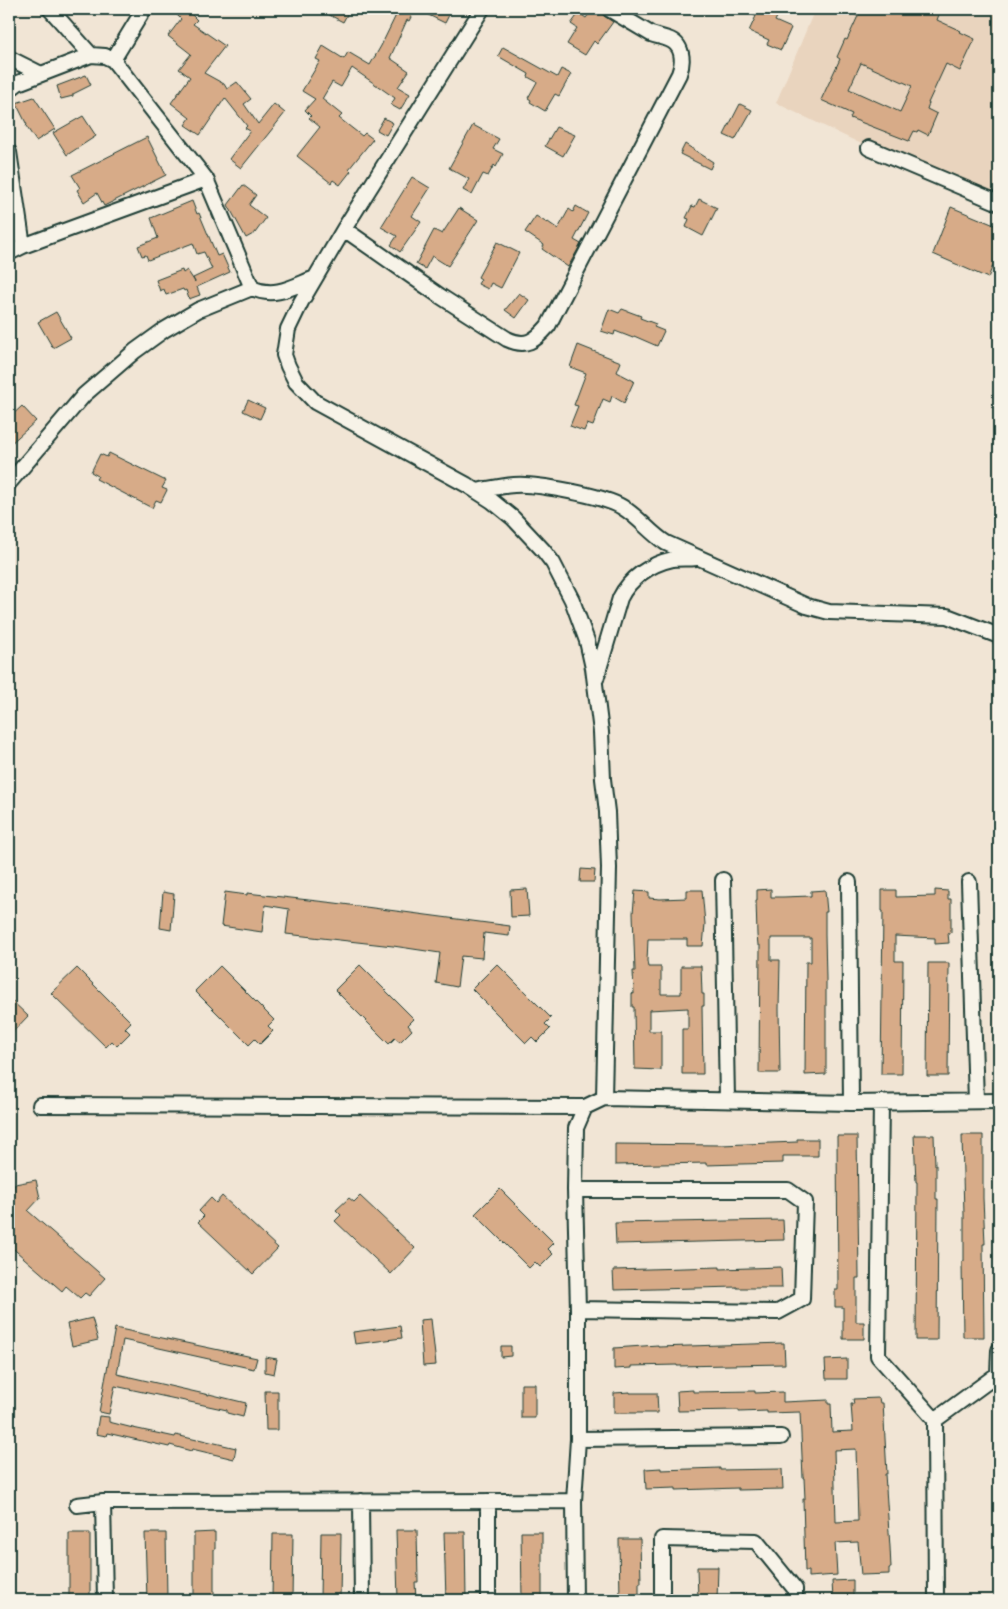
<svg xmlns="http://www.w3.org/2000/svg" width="1008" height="1609" font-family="'Patrick Hand',sans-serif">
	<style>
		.built { fill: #e9d4be }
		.building { fill: #d7ab88; stroke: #1f3d34; fill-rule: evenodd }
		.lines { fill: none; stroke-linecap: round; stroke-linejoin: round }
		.minor-casing { stroke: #1f3d34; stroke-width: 18 }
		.minor { stroke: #f7f3e8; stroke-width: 14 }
	</style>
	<rect width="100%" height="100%" fill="#f1e5d5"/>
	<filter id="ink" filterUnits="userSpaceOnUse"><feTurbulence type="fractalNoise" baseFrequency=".02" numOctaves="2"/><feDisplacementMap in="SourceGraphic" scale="10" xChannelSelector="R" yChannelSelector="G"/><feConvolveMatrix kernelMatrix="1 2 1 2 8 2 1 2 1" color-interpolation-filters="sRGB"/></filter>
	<g filter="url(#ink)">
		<path class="built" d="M815,9h184v201l-223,-107z"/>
		<path class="building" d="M171,9h15l11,11 -4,4 32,22 -21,27 20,11 3,5 10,-7 14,17 -7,5 14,20 16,-20 11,9 -44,55 -12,-9 21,-28 -5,-3 2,-2 -22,-28 -25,37 -15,-10 5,-7 -19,-15 19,-26 -11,-8 12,-15 -23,-18 13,-17z
			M318,9h32l-7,13z
			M399,9h16l-6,12 -2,-1 -17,38 19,13 -11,16 12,7 -10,16 -9,-5 4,-7 -43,-30 -11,19 -9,-5 -10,17 20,16 -3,3 23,18 3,-3 8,6 -24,30 2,2 -11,14 -7,-5 -2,3 -34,-27 23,-29 -11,-9 2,-2 -6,-6 10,-11 -13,-8 18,-30 -4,-2 7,-13 21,13 4,-7 22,13 11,-19z
			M416,9h36l-7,14z
			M593,9h7l4,7 9,6 -16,22 -3,-3 -9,14 -18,-11 10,-16 -6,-4 8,-11 7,5z
			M740,9h41l-6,12 16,7 -10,22 -14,-6 2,-4 -20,-9 7,-15z
			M840,9h101l-4,11 24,11 -1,1 15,7 -15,32 -14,-7 -18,39h1l-2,6 10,5 -9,21 -10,-5 -1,2 -3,-1 -5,10 -59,-23 2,-4 -31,-14 19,-41 -3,-2 8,-18 2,1 11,-24zM861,63l51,23 -12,26 -51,-23z
			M503,47l54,30 4,-8 10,5 -12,22 -4,-2 -10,17 -15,-9 1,-2 -3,-2 9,-16 -9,-5 1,-3 -31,-18z
			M86,75l5,10 -18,9v2l-12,3 -4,-13z
			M34,97l21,32 -19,12 -10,-15 1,-1 -11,-22z
			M740,104l12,6 -17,30 -11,-5z
			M83,116l13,20 -29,19 -14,-22z
			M384,118l9,5 -7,12 -9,-5z
			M473,125l26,14 -6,10 10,5 -7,13 -2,-2 -6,11 -5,-2 -11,21 -9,-5 6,-11 -20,-11z
			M556,127l19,8 -12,21 -18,-10z
			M147,137l19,38 -62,31 -7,-13 -13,9 -7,-12 3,-2 -8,-13z
			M685,144l28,18 -3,7 -30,-15z
			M412,177l18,11 -18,28 9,6 -21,30 -9,-7 6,-9 -16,-9z
			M243,185l13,10 -7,10 17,13 -11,15 -9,5 -18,-33z
			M699,199l18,9 -14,28 -17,-9 3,-8 -3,-1 6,-12 3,1z
			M192,201l5,13 2,-1 18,43 5,-2 8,18 -33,15 3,8 -11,4 -3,-9 -2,1 -1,-2 -17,6 -2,-6 -4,2 -4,-11 26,-10 1,3 4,-3 8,12 -2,-4 19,-9 -8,-17 -7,2 -4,-11 -45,17 -2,-5 -4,1 -4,-10 20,-8 -7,-20z
			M576,206l12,7 -14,27 7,4 -13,23 -26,-18 2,-4 -19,-13 11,-16 11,7 1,-1 10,7 11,-20 4,3z
			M951,207l48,20v23l-11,28 -55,-24z
			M459,208l19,12 -30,46 -16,-10 -7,13 -9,-5 18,-34 8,4z
			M497,242l22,11 -18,35 -10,-5 -3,6 -10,-5 3,-5 -3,-2z
			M519,293l10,7 -13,18 -11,-8z
			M609,309l10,4 3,-4 19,7 -1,2 16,6 -2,3 10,4 -7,15 -23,-10 -1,2 -18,-7 -1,4 -13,-4z
			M56,312l15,26 -18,10 -15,-26z
			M578,345l43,17 -4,10 17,9 -10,22 -12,-7 -2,6 -7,-3 -10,27 -6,-2 -3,7 -14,-5 8,-20 -4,-1 12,-32 -16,-6z
			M248,400l17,8 -5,11 -17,-8z
			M22,406l14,15 -27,24v-27z
			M109,453l57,28 -4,7 5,2 -6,12 -5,-2 -4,8 -56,-29 2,-3 -7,-4 9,-18 7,3z
			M581,869l14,1 -1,12h-14z
			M527,889l2,27 -18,1 -1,-27z
			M771,889v8h12l28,-1v-5l14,-1 2,22h-2v23l1,44v95l-21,1 1,-113h5v-24h-40v22h9l-1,49 1,64h-21l1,-128h-2l-1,-10 -1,-35h1v-10z
			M687,890h15l3,34 -2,22h-16v-7h-39l-1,22 1,6h13v27h20v-28h20l1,28h2v12h-2l1,68h-21v-45h6v-21l-39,2v21h12v39l-26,-1 -1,-62h-2v-14l2,1 -1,-23h2l-2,-58 2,-22 14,1v6l11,1 27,-1z
			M882,890h14v7l39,-1v-6l13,1v8h3v34h-3l1,10 -14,1v-6l-40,-2v25h8l-1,113h-21l2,-163h-1z
			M163,892l11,2 -3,36 -11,-2z
			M225,892l22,3v-2l88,10 175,23 -1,10 -25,-3 -2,25 -21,-2 -4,31 -21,-4 4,-30 -47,-7 -107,-12 3,-25 -24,-4 -3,27 -41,-6z
			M928,963h21l-1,113h-21z
			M497,964l54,54 -6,6 5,5 -13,13 -5,-5 -6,6 -54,-54z
			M360,965l54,54 -6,6 4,5 -12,12 -5,-4 -6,6 -54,-54z
			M220,966l54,54 -6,6 5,5 -13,13 -5,-5 -6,6 -54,-54z
			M77,968l54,54 -6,6 5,5 -13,13 -5,-5 -6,6 -55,-54z
			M9,998l19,18 -19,20z
			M914,1135h20l1,30h1v34h2l-1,141h-21l1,-158h-1z
			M962,1135h21v63l2,46h-2l1,93h-21l-1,-76h2v-46z
			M837,1136h20l2,142h-3v44h8v17h-21v-32h-8v-17h3z
			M797,1139h21v17h-35v7l-43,1 -34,1v-2l-91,2v-21l106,1 76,-3z
			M36,1180l4,18 -12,13 77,67 -16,18 -4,-3 -5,5 -14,-12 -4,5 -53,-46v-44l6,-17z
			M500,1189l54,54 -6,6 5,5 -13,13 -5,-5 -6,6 -54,-54z
			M222,1196l56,52 -25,26 -55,-52 6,-6 -5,-5 12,-13 5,5z
			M360,1196l55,52 -24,26 -56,-53 6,-6 -5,-5 13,-12 5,4z
			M783,1220l1,20 -168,4 -1,-21z
			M720,1267v2l61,-2 1,21h-45v-1l-123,3 -1,-20z
			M92,1318l6,22 -26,6 -5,-22z
			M431,1319l5,46 -13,1 -3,-46z
			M400,1326l2,12 -47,6 -2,-12z
			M115,1328l142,30 -3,11 -131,-29 -6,34 92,21v-1l37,9 -3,14 -16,-4v-3l-112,-24 -6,28 -10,-2z
			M784,1343l1,21 -108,2v-1l-46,1v2l-17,1v-21l44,-3v2z
			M501,1346h10v10l-10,1z
			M265,1357l12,2 -3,15 -9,-2z
			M847,1359v20h-21l-1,-19z
			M521,1384h14v34h-14z
			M693,1390v2l62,-1v2l28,-1v10l45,-2v4h3l1,28 21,-1 -2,-27h3l-1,-5 26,-1 1,5h3l4,71h-2l5,73 1,21h-2v6l-28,1 -3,-33 -23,1 2,32 -29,2v-6h-3l-2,-72h2l-1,-21h-1l-3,-66 -33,1v-2l-28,1v-2l-61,1 -1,-20zM856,1449l2,72 -22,1 -2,-72z
			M265,1391h13v39h-12z
			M630,1392v1h27l1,20h-44v-20z
			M99,1416l10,1v5l24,6 42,9 1,-2 21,5 1,-1 38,9 -2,11 -42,-10 -1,2 -21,-6 -1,2 -62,-14 -1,3 -10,-2z
			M661,1468v2l59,-2v2l62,-1 1,20 -45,1v-2l-62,2v-2l-30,1 -1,-20z
			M396,1530h21l1,52h-3l1,18h-18z
			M215,1532v17h-1v51h-20v-67z
			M444,1532h21l1,68h-20z
			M521,1532h21v68h-20z
			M69,1533h21v67h-21z
			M145,1533h21l1,67h-20z
			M321,1533h20l-1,67h-20z
			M273,1534h20l-1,66h-20z
			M619,1539h21l1,44h-2v17h-19z
			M697,1567h21l-1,33h-19z
			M853,1580v20h-20l-1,-19z"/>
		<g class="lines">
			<g class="minor-casing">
				<path id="minor" d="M50,9l41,46
					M482,9l-138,220 -43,73 -13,27 -4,26 4,11 8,16 19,20 152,83 25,16 21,17 30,32 10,13 19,37 15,41 6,27 8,64 2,47 4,33 2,56 -5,230
					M9,58l32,16
					M113,60l31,-51
					M9,90l9,-7 73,-28 14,1 8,4 93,119 46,109c23,11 42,-2 63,-10
					M869,148l130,55
					M9,152l14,94
					M344,229l96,67 67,43c19,9 28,2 41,-13l131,-252c5,-13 4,-30 -11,-35 -6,-2 -11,-3 -17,-5l-42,-25
					M9,253l14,-7 183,-67
					M9,483l75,-88 51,-44 29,-21 34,-20 54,-22
					M476,491c12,-2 25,-5 38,-6 22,-2 90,11 108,22 17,10 28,26 44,36l141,63 22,6 118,4 52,20
					M596,679l24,-81c10,-20 30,-34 53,-39 7,-1 16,0 23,-1
					M723,880l4,219
					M849,882l2,221
					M969,882l7,219
					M881,1102l-3,254 57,64 1,180
					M40,1105l545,2 19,-9 247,5 148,-2
					M575,1190h213l17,12 -3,97 -24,13 -200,-3
					M935,1420l63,-46 1,-24
					M578,1439l203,-2
					M361,1501l1,99
					M103,1502l2,98
					M77,1505l26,-3 471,-1
					M488,1600v-99
					M575,1600l-1,-99 4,-62v-130l-3,-119 1,-62 9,-21
					M662,1600v-61l94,2 39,48v11"/>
			</g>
			<use href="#minor" class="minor"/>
		</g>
	</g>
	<rect width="1008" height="1609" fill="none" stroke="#f7f3e8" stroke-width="30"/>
	<rect x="15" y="15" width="978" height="1579" fill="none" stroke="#1f3d34" stroke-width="2" filter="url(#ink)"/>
</svg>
